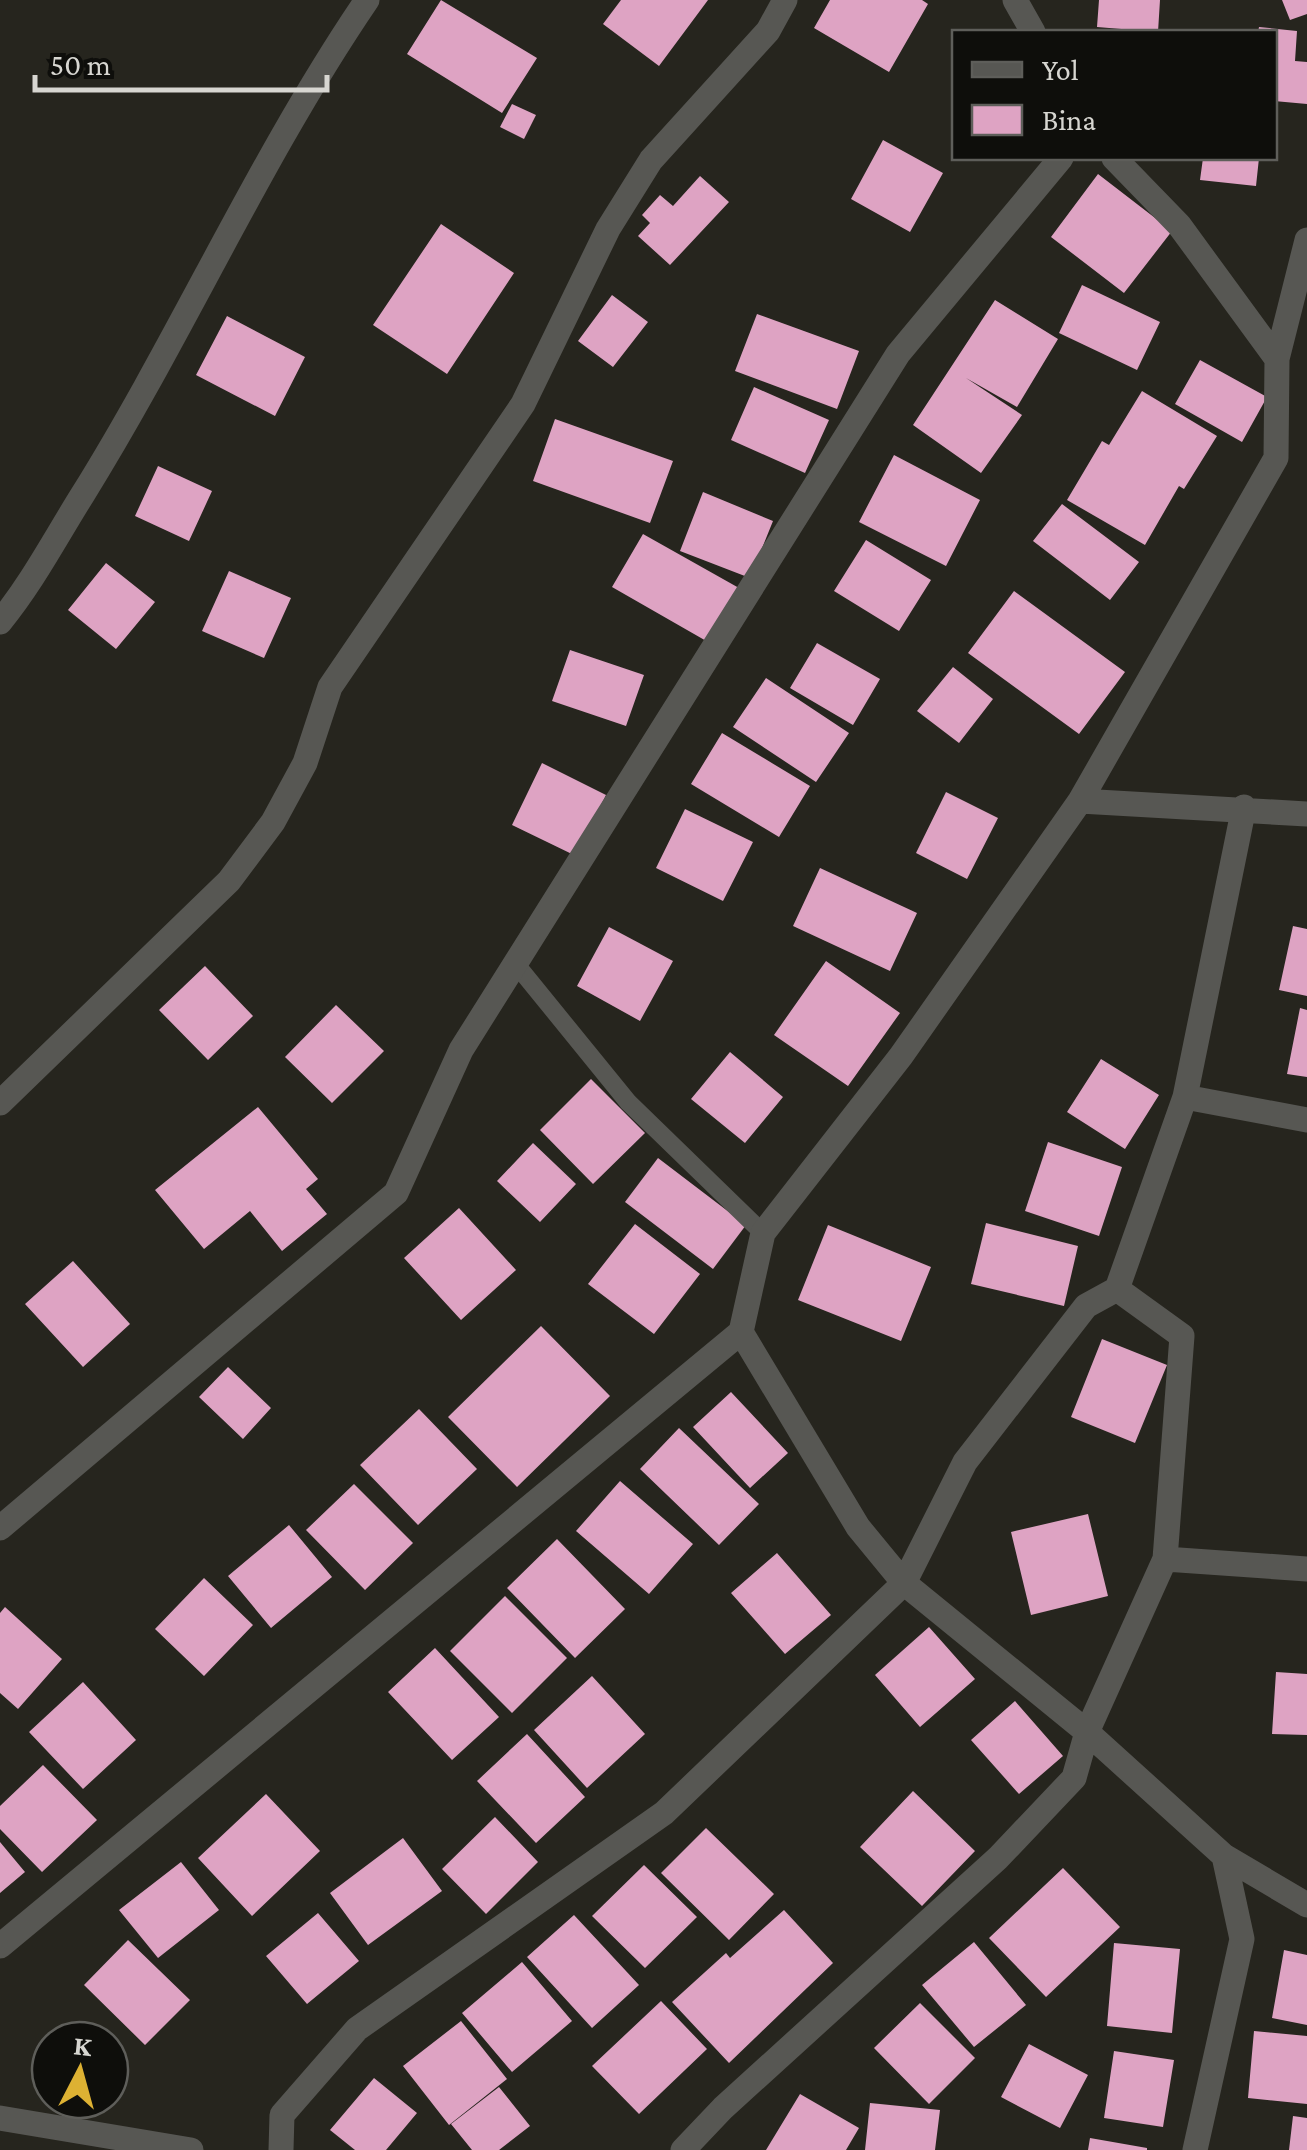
<svg xmlns="http://www.w3.org/2000/svg" width="1307" height="2150" font-family="'Crimson Pro',serif">
	<style>
		.building { fill: #dea3c3 }
		.lines { fill: none; stroke-linecap: round; stroke-linejoin: round }
		.service { stroke: #575753; stroke-width: 18 }
		.minor { stroke: #575753; stroke-width: 25 }
	</style>
	<rect width="100%" height="100%" fill="#26251e"/>
	<path class="building" d="M441,0l96,58 -35,55 -95,-59z
		M621,0h87l-49,66 -56,-42z
		M830,0h92l6,4 -39,68 -75,-44z
		M1099,0h61l-2,32 -61,-5z
		M1282,0h25v14l-17,6z
		M1259,27l38,4 -2,30 12,1v42l-33,-3v-69h-16z
		M512,104l24,11 -12,24 -24,-12z
		M883,140l60,33 -33,59 -59,-33z
		M1203,158h56l-3,28 -56,-6z
		M1098,174l74,57 -48,62 -73,-56z
		M700,176l29,26 -59,63 -32,-29 12,-13 -8,-8 18,-20 13,11z
		M441,224l73,49 -67,101 -74,-49z
		M1082,285l78,37 -23,48 -78,-37z
		M612,295l36,27 -35,45 -35,-26z
		M995,300l63,39 -41,68 -51,-29 56,37 -41,58 -68,-48z
		M757,314l102,37 -22,58 -102,-38z
		M227,316l78,41 -30,59 -79,-41z
		M1200,360l67,37 -25,45 -67,-38z
		M754,387l75,33 -24,53 -74,-33z
		M1142,391l75,45 -33,53 -5,-3 -34,59 -78,-45 35,-59 7,4z
		M555,419l118,42 -23,62 -117,-42z
		M894,455l86,45 -34,66 -87,-44z
		M158,466l54,25 -23,50 -54,-25z
		M703,492l70,29 -23,57 -70,-27z
		M1062,504l77,58 -29,38 -77,-59z
		M643,534l96,54 -31,54 -96,-55z
		M866,540l65,40 -32,51 -65,-40z
		M106,563l49,39 -39,47 -48,-39z
		M229,571l62,27 -27,60 -62,-27z
		M1014,591l111,81 -46,62 -111,-81z
		M817,643l63,36 -27,46 -63,-37z
		M570,650l74,25 -18,51 -74,-25z
		M953,667l40,32 -34,44 -42,-32z
		M766,678l83,55 -33,49 -83,-55z
		M722,733l88,53 -31,51 -88,-53z
		M542,763l64,32 -30,61 -64,-31z
		M946,792l52,26 -31,61 -51,-26z
		M685,809l68,33 -30,59 -67,-33z
		M820,868l97,45 -27,58 -97,-45z
		M1293,926l14,3v67l-28,-6z
		M609,927l64,34 -33,60 -63,-35z
		M826,961l74,52 -52,73 -74,-51z
		M205,966l48,50 -45,44 -49,-50z
		M336,1005l48,46 -52,52 -47,-46z
		M1300,1008l7,2v67l-20,-3z
		M730,1052l53,45 -38,46 -54,-44z
		M1101,1059l58,36 -34,54 -58,-37z
		M591,1079l54,54 -52,51 -53,-54z
		M258,1107l60,72 -12,10 21,25 -45,37 -32,-40 -46,38 -49,-59z
		M1048,1142l74,25 -23,69 -74,-25z
		M533,1143l43,41 -36,38 -43,-41z
		M658,1158l88,67 -33,44 -88,-67z
		M459,1208l57,62 -55,50 -57,-62z
		M986,1223l92,23 -14,60 -93,-22z
		M635,1224l65,50 -46,60 -66,-50z
		M828,1225l103,42 -30,74 -103,-41z
		M73,1261l57,63 -47,43 -58,-63z
		M541,1326l69,70 -93,91 -69,-70z
		M1102,1339l65,26 -32,78 -64,-26z
		M228,1367l43,41 -28,31 -44,-42z
		M731,1392l57,61 -38,35 -57,-61z
		M419,1409l58,60 -59,56 -58,-60z
		M679,1428l80,76 -40,41 -79,-76z
		M620,1481l73,63 -44,50 -73,-63z
		M354,1484l59,59 -48,47 -59,-60z
		M1088,1514l20,82 -77,19 -20,-83z
		M289,1525l43,52 -61,51 -43,-52z
		M557,1539l68,70 -50,49 -68,-70z
		M777,1553l54,62 -46,39 -54,-61z
		M204,1578l49,47 -49,51 -49,-47z
		M505,1596l62,62 -55,55 -62,-62z
		M5,1607l57,52 -44,50 -18,-16v-80z
		M929,1627l46,52 -55,48 -45,-52z
		M435,1648l64,69 -47,43 -64,-68z
		M1276,1672l31,2v61l-35,-1z
		M592,1676l53,58 -58,54 -53,-58z
		M83,1682l53,58 -53,49 -54,-57z
		M1015,1701l48,55 -44,38 -48,-54z
		M527,1734l58,63 -49,46 -59,-62z
		M43,1765l54,55 -55,52 -42,-43v-23z
		M913,1791l62,60 -53,55 -62,-59z
		M266,1794l54,57 -68,65 -54,-58z
		M495,1817l43,45 -52,52 -44,-45z
		M706,1828l68,66 -45,46 -68,-67z
		M403,1838l39,53 -74,54 -38,-52z
		M0,1842l25,30 -25,21z
		M181,1862l38,48 -61,48 -39,-48z
		M644,1865l53,52 -52,51 -53,-52z
		M1063,1868l57,59 -74,70 -57,-59z
		M784,1910l49,53 -104,100 -57,-61 54,-49 4,5z
		M318,1913l41,48 -52,43 -41,-48z
		M574,1915l65,70 -47,43 -65,-71z
		M128,1940l62,60 -45,45 -61,-60z
		M974,1942l52,63 -52,42 -52,-62z
		M1114,1943l66,6 -8,84 -65,-7z
		M1284,1950l23,5v70l-35,-7z
		M522,1962l50,59 -60,51 -50,-59z
		M661,2001l46,48 -68,65 -47,-48z
		M920,2003l55,55 -46,46 -55,-56z
		M461,2021l46,58 -58,46 -46,-59z
		M1254,2031l53,5v68l-59,-6z
		M1029,2044l59,31 -28,53 -59,-31z
		M1114,2051l60,9 -11,67 -59,-9z
		M374,2078l43,35 -31,37h-31l-25,-20z
		M499,2087l31,39 -31,24h-27l-21,-26z
		M800,2094l59,34 -13,22h-80z
		M870,2103l70,7 -5,40h-70z
		M1293,2116l14,2v32h-18z
		M1090,2138l57,10v2h-59z"/>
	<g class="lines">
		<path class="service" d="M515,963l113,139 135,131"/>
		<path class="minor" d="M1015,0l18,32
			M1277,359l30,-119
			M0,622c32,-39 56,-85 83,-128 100,-161 177,-337 284,-494
			M1080,801l227,13
			M1185,1097l122,23
			M0,1103l229,-222 44,-59 32,-59 25,-76 193,-283 85,-175 43,-69 117,-129 17,-31
			M741,1332l117,195 46,56 183,149 137,124 83,49
			M0,1528l396,-335 65,-143 437,-696 163,-196
			M1165,1559l142,10
			M0,1946l741,-614 22,-99 138,-177 179,-255 196,-343 1,-99 -98,-134 -65,-67
			M0,2118l191,32
			M281,2150l1,-35 75,-86 307,-216 240,-230 61,-121 121,-156 31,-17 68,-192 59,-290
			M683,2150l40,-42 275,-250 76,-80 13,-46 78,-173 17,-223 -65,-47
			M1195,2150l47,-211 -18,-83"/>
	</g>
	<rect x="952" y="30" width="325" height="130" fill="#0e0e0b" stroke="#5e5e5a" stroke-width="2.5"/>
	<rect x="972" y="62" width="50" height="15" fill="#575753" stroke="#5e5e5a" stroke-width="2.5"/>
	<text x="1042" y="80" font-size="30" fill="#d7d6d1">Yol</text>
	<rect x="972" y="105" width="50" height="30" fill="#dea3c3" stroke="#5e5e5a" stroke-width="2.5"/>
	<text x="1042" y="130" font-size="30" fill="#d7d6d1">Bina</text>
	<g transform="translate(80 2070) rotate(6)"><circle r="48" fill="#0e0e0b" stroke="#5e5e5a" stroke-width="2.5"/>
	<path d="M0-8L18 38L0 25L-18 38Z" fill="#ddb133"/>
	<text y="-15" font-size="28" font-weight="bold" text-anchor="middle" fill="#d7d6d1">K</text>
	</g>
	<path d="M35 75v15h292v-15" fill="none" stroke="#d7d6d1" stroke-width="5"/>
	<text x="50" y="75" font-size="30" fill="#d7d6d1" stroke="#0e0e0b" stroke-width="8" paint-order="stroke">50 m</text>
</svg>
